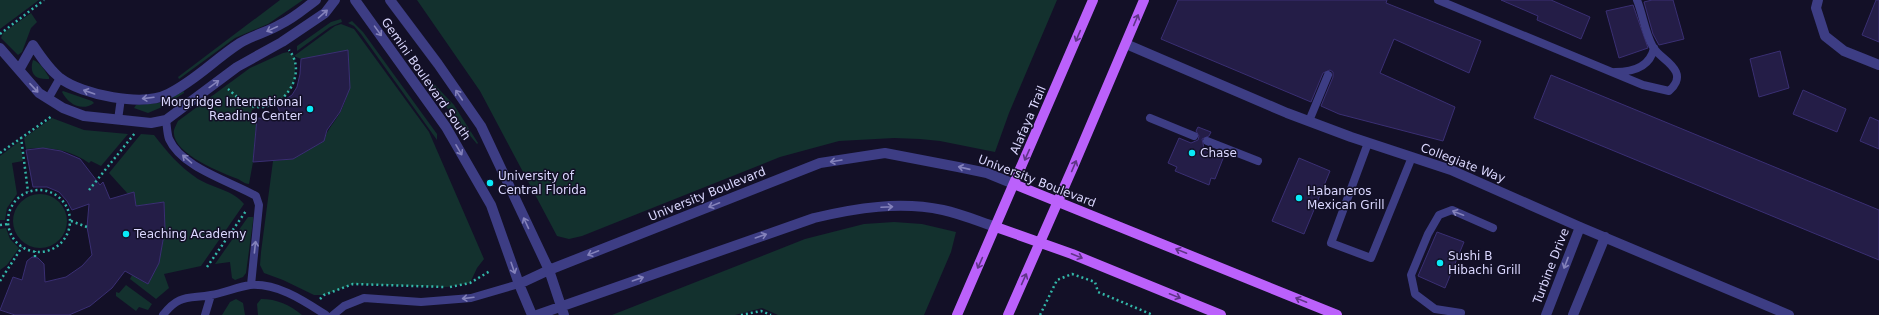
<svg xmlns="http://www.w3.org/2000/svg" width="1879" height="315" font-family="'DejaVu Sans',sans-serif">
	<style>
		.green { fill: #13312e }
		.building { fill: #241d47; stroke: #3a2f73 }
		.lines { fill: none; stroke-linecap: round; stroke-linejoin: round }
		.path { stroke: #33b6a8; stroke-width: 2.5; stroke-dasharray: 2 3; stroke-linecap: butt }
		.lane { stroke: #3d3d84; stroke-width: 8 }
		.street { stroke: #3d3d84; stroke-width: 10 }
		.primary { stroke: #bb61fb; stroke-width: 10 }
		.oneway { stroke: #8482bb }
		.oneway2 { stroke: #5f3486 }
		.poi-dot { fill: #09ebf8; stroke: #131027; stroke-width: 1.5 }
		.labels { text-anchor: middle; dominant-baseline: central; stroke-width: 3; stroke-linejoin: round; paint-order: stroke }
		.street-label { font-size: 12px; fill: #dad7fe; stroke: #131027 }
		.poi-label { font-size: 12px; fill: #dad7fe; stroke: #131027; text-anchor: start }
	</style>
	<rect width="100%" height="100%" fill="#131027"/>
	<path class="green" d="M0,0h39l-39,29z
		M280,0h23l-35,24 -33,14 -56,41 -1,-2z
		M417,0h640l-48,113 -14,39 -55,-11 -20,-2 -26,-1 -55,3 -59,16 -198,79 -13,3 -12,-3 -77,-145z
		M31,13l6,9 -6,6 -9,24 -4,3 -17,-17 2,-5z
		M341,19l1,3 -12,5 -33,24v-5l34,-24z
		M352,21l11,11 74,102v6l-76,-106 -7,-8 -6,-3z
		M341,24l13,5 75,103 55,127 -7,9 -7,15 -23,4 -94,-3 -29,11h-10l-31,-15 -19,-7 -4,-8 1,-13 12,-91 20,-2 31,-18c3,-12 11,-19 17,-30 11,-23 8,-36 7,-61l-47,9 -7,-3c3,24 1,39 -24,49 -5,3 -12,1 -18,5l-2,7 7,1 -4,44 -4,22c-4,0 -7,-3 -11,-5 -16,-6 -68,-26 -64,-49 1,-3 3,-7 4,-9l72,-53 33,-15 5,-1 6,4 41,-30z
		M33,60c7,2 12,11 16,17v2c-14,1 -20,-5 -16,-19z
		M417,66l37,39 24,38 -1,1 -34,-41z
		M63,91l29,10 2,2c-12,9 -26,1 -32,-11z
		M184,91v2l-22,14 -14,6 -14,-5 2,-3 23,-2z
		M52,118l32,12 44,4 -27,32 -10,-5 -2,2c-19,-13 -40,-17 -63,-14l-2,-11z
		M141,134l13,1c13,17 26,32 44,44 15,9 35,11 46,25l-43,62 -37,8 5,14 -13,11 -26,-20 2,-4 16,9c15,-29 18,-50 16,-82l-28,4 -2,-13 -6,1 -19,-21z
		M20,141l3,20 -11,2 5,31 -10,14 -2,12h-5v-64z
		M13 221a27 27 0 1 1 54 0a27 27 0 1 1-54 0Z
		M248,217h5v4l-7,52 -3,4 -8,3 -3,-2 -2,-16 -15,2z
		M894,222l28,2 34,8 -5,20 -27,63h-146l-16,-7 -27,7h-123l193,-76 59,-15z
		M6,228l4,11 9,9 -12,17 -7,5v-41z
		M126,285l26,19 -4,6 -9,-3 -3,4 -20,-15v-4l3,1z
		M236,299l7,4 2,12h-23l8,-13z
		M261,299c16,0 29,6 41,16h-44l-1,-11z"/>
	<path class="building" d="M1178,0h209l-1,3 95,38 -12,32 -75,-34 -14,34 75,34 -12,34 -104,-27 -18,-8 12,-29v-5l-3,-2 -7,3 -12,29 -150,-63z
		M1501,0h50l39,17 -9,22 -44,-19 1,-4z
		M1652,0h21l11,39 -25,6 -6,-11 -9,-32z
		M1876,0h3v42l-17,-7z
		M1633,5l15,43 -29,10 -13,-47z
		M348,50l2,38 -10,24 -13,18 -3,11 -31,18 -40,3 4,-44 26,2 -6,-15 15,-10 5,-8 3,-13 1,-15z
		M1780,51l9,37 -30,9 -9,-38z
		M1551,75l328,135v50l-345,-142z
		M1803,90l43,19 -9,23 -44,-18z
		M1870,117l9,4v28l-19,-8z
		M1198,127l13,5 -2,4 -7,3 2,9 20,8 -9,23 -4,-1 -2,7 -34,-14 2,-4 -9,-4 11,-25 12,5 7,-3 1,-4 -3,-5z
		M43,148l18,3 19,8 20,26 3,-3 7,17 24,-7 2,14 28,-4 1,27 -6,34 -11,21 -23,-13 -13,17 -22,18 -21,9h-54l-15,-5 13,-33 9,3 5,-19 5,-4 6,1 6,6 1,18 21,-5 16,-11 10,-11 -5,-28 2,-23 -17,6 -5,-9 -8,-9 -12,-5h-14l-7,-37z
		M1299,158l31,13 -26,63 -32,-13z
		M1437,232l27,10 -19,46 -27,-12z"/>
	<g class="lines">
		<path class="path" d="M0,34l44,-34
			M228,89c7,6 19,18 28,18 29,3 52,-34 33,-57
			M21,137l7,55
			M0,153l52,-37
			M8 221a31 31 0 1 1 62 0a31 31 0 1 1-62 0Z
			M89,190l46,-57
			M71,221l16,6
			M0,225l8,-1
			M35,257v-6
			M207,267l39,-56
			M0,281l22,-34
			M450,287l20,-4 20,-12
			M320,299l4,-4 29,-11 92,3
			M741,315l20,-4 10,4
			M1040,315l17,-35 15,-6 23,8 3,10 55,23"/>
		<path class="lane" d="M1438,0l205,85 26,6c6,-5 10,-12 7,-19 -5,-11 -17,-15 -23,-25 -8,-14 -10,-32 -16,-47
			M1615,72c18,0 35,-5 39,-24
			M48,99l12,-21
			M1150,118l44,18
			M118,120l3,-22
			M166,120c1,6 1,13 3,19 13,29 61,42 87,57l3,9 -8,80
			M1309,121l19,-46
			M1207,141l51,20
			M1368,143l-37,100 40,15 41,-101
			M1461,313l-26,-4 -20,-15 -4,-19 17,-41 11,-19 13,-5 41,18
			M163,315c16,-21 25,-16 48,-20 13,-2 26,-8 39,-10 28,-2 54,16 76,30
			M205,315l6,-20
			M333,315l11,-9 20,-8 57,4 50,-4 48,-14"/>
		<path class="street" d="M355,0l91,127 45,78 28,79 13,31
			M390,0l48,64 43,62 68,144 15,45
			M1818,0l-2,8 9,28 19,15 35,14
			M1126,44l161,69 64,24 100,33 129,57 209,88
			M0,48l39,45 24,15 21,8 67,7 15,-3 71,-53 45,-25 43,-29 10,-13
			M19,70l14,-25c8,12 16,24 27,33 22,17 83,29 108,16 27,-13 47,-35 72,-51 13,-8 28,-11 41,-19 13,-6 24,-16 35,-24
			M519,284l30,-14 271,-107 65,-10 73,14 29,6 27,11
			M537,315l277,-97c42,-10 86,-17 129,-8 18,4 35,11 53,17
			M1546,315l34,-88
			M1573,315l32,-78"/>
		<path class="primary" d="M1014,184l323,131
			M996,227l76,27 149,61
			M957,315l136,-315
			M1008,315l65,-148 71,-167"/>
	</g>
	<defs><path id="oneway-shaft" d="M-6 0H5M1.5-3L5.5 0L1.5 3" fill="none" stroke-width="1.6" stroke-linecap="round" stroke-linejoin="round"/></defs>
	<g class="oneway">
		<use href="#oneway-shaft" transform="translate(323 14) rotate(-41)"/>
		<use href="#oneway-shaft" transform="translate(272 29) rotate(155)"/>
		<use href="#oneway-shaft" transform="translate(378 31) rotate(54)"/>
		<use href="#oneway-shaft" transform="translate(214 84) rotate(-36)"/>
		<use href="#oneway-shaft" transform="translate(34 88) rotate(47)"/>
		<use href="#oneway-shaft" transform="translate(89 92) rotate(-161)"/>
		<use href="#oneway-shaft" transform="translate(459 95) rotate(-124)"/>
		<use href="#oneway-shaft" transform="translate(148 98) rotate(173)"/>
		<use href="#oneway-shaft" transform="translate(459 150) rotate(60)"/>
		<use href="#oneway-shaft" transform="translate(187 159) rotate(-139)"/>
		<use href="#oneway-shaft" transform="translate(836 161) rotate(171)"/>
		<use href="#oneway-shaft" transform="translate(964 168) rotate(-167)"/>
		<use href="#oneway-shaft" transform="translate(714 205) rotate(158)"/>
		<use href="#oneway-shaft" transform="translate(887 207) rotate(-3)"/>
		<use href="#oneway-shaft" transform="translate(1458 213) rotate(-159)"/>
		<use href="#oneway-shaft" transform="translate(526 223) rotate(-115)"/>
		<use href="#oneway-shaft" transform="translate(761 236) rotate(-19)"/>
		<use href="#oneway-shaft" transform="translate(255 247) rotate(-84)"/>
		<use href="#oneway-shaft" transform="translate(593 253) rotate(158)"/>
		<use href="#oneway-shaft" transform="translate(1566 263) rotate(111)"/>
		<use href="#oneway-shaft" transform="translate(513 268) rotate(71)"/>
		<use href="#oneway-shaft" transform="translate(638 279) rotate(-19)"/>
		<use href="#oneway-shaft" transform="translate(468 298) rotate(173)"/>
	</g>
	<g class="oneway2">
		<use href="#oneway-shaft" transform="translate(1136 20) rotate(-67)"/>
		<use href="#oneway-shaft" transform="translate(1078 36) rotate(113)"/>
		<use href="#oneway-shaft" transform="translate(1027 155) rotate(114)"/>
		<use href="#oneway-shaft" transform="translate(1074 166) rotate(-67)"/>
		<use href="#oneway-shaft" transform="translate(1181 251) rotate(-158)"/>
		<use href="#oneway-shaft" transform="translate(1077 256) rotate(22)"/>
		<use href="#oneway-shaft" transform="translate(980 263) rotate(114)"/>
		<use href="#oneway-shaft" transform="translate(1024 279) rotate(-66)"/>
		<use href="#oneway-shaft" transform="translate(1175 296) rotate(22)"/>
		<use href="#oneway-shaft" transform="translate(1301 300) rotate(-158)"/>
	</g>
	<g class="poi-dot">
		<circle cx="310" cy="109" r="4"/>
		<circle cx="1192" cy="153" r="4"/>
		<circle cx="490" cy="183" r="4"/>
		<circle cx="1299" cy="198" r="4"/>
		<circle cx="126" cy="234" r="4"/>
		<circle cx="1440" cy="263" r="4"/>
	</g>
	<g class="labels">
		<g class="street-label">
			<text transform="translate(426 79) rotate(55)">Gemini Boulevard South</text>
			<text transform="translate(1028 120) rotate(-67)">Alafaya Trail</text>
			<text transform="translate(1463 163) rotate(21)">Collegiate Way</text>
			<text transform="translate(1037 181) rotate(21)">University Boulevard</text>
			<text transform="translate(707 194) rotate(-22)">University Boulevard</text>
			<text transform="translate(1551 266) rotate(-69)">Turbine Drive</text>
		</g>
		<g class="poi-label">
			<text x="302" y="102" text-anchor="end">Morgridge International<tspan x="302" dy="14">Reading Center</tspan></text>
			<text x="1200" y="153">Chase</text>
			<text x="498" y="176">University of<tspan x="498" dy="14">Central Florida</tspan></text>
			<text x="1307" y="191">Habaneros<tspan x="1307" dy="14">Mexican Grill</tspan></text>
			<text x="134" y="234">Teaching Academy</text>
			<text x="1448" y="256">Sushi B<tspan x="1448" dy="14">Hibachi Grill</tspan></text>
		</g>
	</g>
</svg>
